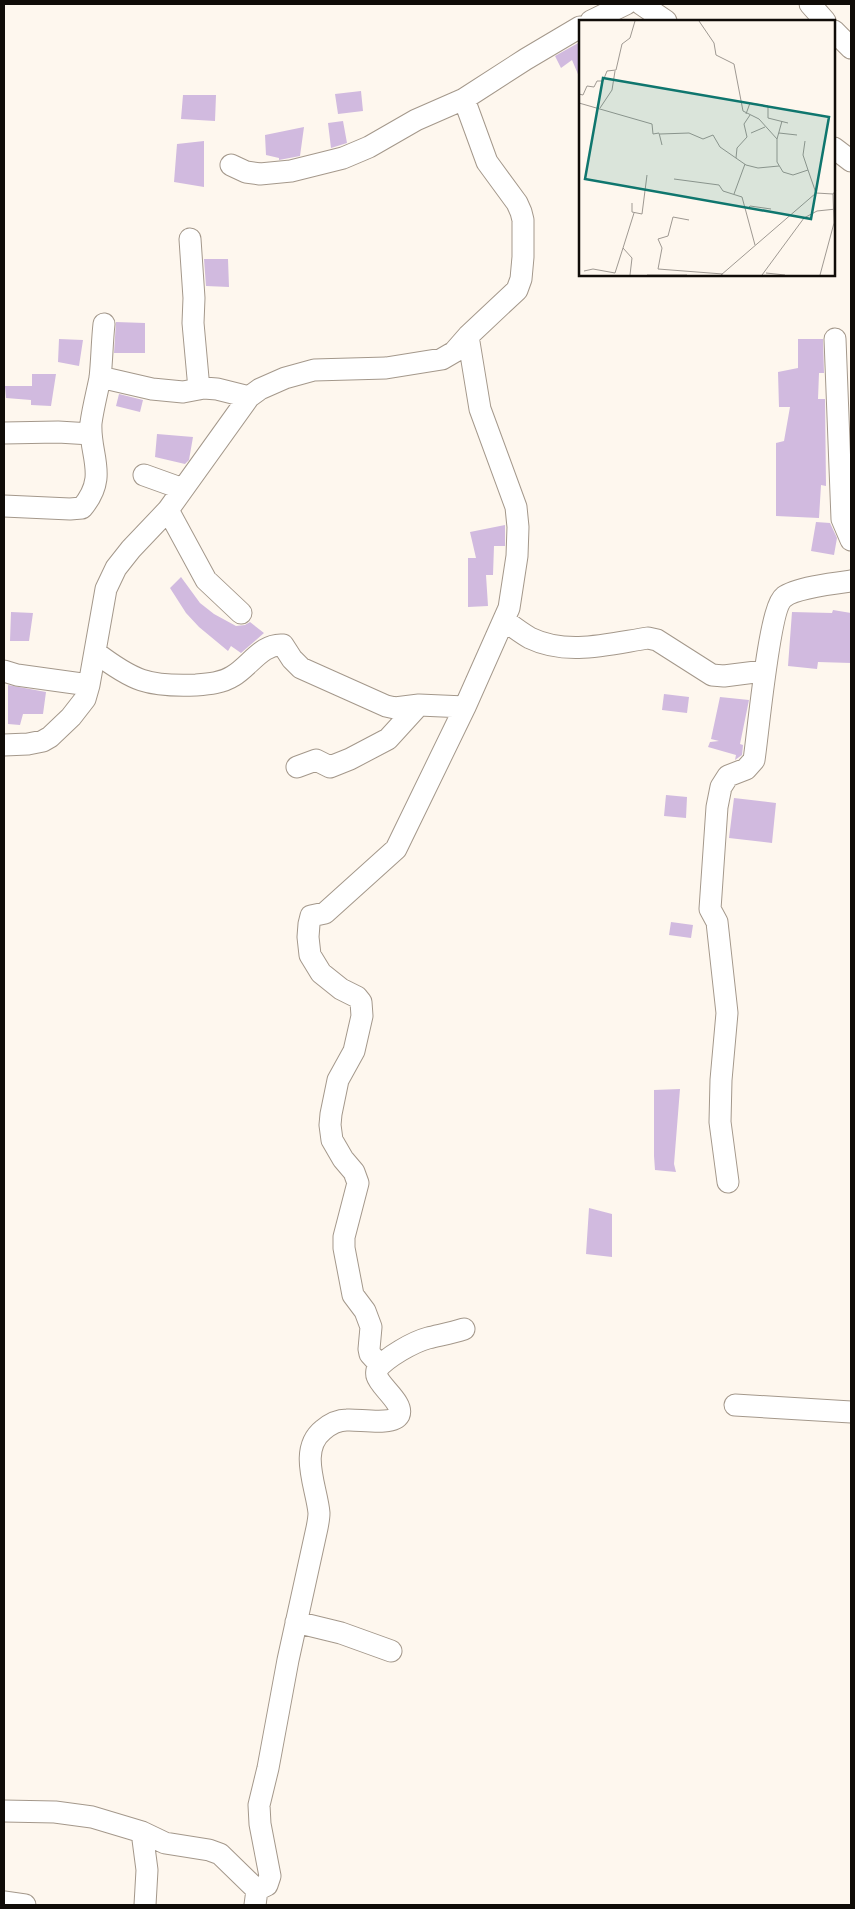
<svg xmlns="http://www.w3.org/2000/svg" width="855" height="1909" font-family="'Space Grotesk',sans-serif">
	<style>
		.building { fill: #d1badf }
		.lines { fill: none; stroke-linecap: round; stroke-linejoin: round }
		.minor-casing { stroke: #a4988b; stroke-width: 23 }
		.minor { stroke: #fff; stroke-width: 21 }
		.inset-road { fill: none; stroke: #9f9992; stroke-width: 1 }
		.view { fill: #0f766e; fill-opacity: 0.15; stroke: #0f766e; stroke-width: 2.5 }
		.inset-edge { fill: none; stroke: #100c08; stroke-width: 2.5 }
	</style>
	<rect width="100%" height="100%" fill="#fef7ee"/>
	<path class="building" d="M580,42v37l-8,-19 -11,8 -6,-12z
		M361,91l2,20 -25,3 -3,-20z
		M183,95h33l-1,26 -34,-2z
		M343,121l4,22 -16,5 -3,-25z
		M304,127l-4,29 -21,4v-2l-13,-3 -1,-20z
		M204,141v46l-30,-5 3,-38z
		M204,259h24l1,28 -23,-1z
		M116,322l29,1v30h-31z
		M59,339l24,1 -4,26 -21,-4z
		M798,339h25l1,34h-5l-1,26h7l1,87 -5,-1 -2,33 -43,-2v-73l8,-2 6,-34h-11l-1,-35 20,-4z
		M32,374h24l-5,32 -20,-1v-5l-25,-2 -1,-12h27z
		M119,394l24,6 -3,12 -24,-6z
		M157,434l36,3 -4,23 -4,4 -30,-7z
		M816,522l14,1 7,15 -3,17 -23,-4z
		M505,525v21h-11l-1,29h-7l2,31 -20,1v-49h8l-6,-26z
		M181,577l19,26 14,11 22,12 9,-1 5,-3 14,11 -23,20 -10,-7 -3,5 -29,-24 -13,-14 -16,-25z
		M833,610l18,3v50l-33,-1 -1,7 -29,-3 4,-54 40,1z
		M11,612l22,1 -4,28h-19z
		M8,685l38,7 -3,22h-20l-3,11 -12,-1z
		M664,694l25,3 -2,16 -25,-3z
		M720,697l29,3 -9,44 3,1 -1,10 -7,5 1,-5 -28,-8 2,-5 9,-1 -8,-2z
		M666,795l21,2 -1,21 -22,-2z
		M734,798l42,5 -4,40 -43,-5z
		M671,922l22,3 -2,13 -22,-3z
		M680,1089l-6,75 2,8 -21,-2 -1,-14v-66z
		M589,1208l23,6v43l-26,-3z"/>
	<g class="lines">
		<g class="minor-casing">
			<path id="minor" d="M641,4l25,17
				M810,4l15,17
				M591,21l35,-17
				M834,31l17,17
				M834,148l17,13
				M231,165l15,7 14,2 31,-3 52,-13 26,-11 47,-27 48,-21
				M190,239l4,59 -1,25 6,66
				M835,339l7,180 9,21
				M100,377l52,12 31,3 21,-4 13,1 32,8
				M4,433l54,-1 33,2
				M144,475l39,14
				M4,506l66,3 12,-1c27,-32 7,-52 9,-85 2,-15 6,-30 9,-45 2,-18 2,-36 4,-54
				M168,510l38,70 35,33
				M504,620c8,6 17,13 26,18 37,18 79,6 118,0l9,2 55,35 12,1 40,-5
				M95,652c38,29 53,35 101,33 13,-1 26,-2 37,-9 17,-10 29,-33 50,-31l9,14 9,9 85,38 9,2 24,-3 46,2
				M4,671l13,4 72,10
				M4,745l24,-1 15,-3 7,-4 21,-20 14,-18 4,-14 17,-96 10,-21 15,-19 37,-39 81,-113 11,-8 25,-11 29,-8 72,-2 56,-9 12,-7 14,-16 49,-46 4,-11 2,-22v-37l-2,-8 -4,-9 -30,-41 -23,-63 62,-40 54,-32
				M297,767l19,-7 14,7 20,-8 38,-20 31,-34
				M728,1182l-8,-60 1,-42 6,-67 -10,-91 -7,-13 7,-102 4,-20 7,-11 18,-7 8,-9c4,-25 15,-152 30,-163 11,-9 52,-14 67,-16
				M380,1365l-10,-11 -1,-5 2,-22 -6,-16 -12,-16 -9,-47v-11l14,-54 -4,-11 -11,-13 -11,-19 -2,-15 1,-11 7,-34 16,-29 8,-35 -1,-14 -4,-5 -16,-8 -20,-16 -11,-18 -2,-18 1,-13 2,-8 14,-3 71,-64 69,-142 44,-99 8,-52 1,-29 -2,-20 -36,-98 -12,-73
				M735,1405l116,7
				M296,1622l45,11 50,18
				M4,1811l51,1 37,5 50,15 23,11 44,7 11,4 37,36
				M142,1832l5,38 -2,35
				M4,1902l21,3
				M255,1905l2,-15 10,-5 3,-9 -10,-52 -1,-19 9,-37 20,-108 29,-132c1,-5 2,-10 2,-15 -2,-25 -21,-63 4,-83 7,-6 16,-10 24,-10 12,-1 46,6 52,-5 5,-12 -19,-28 -22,-39 -1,-2 0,-5 0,-7 10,-12 36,-27 51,-31 12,-3 24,-5 36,-9"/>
		</g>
		<use href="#minor" class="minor"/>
	</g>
	<g transform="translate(579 20)">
		<rect width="256" height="256" fill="#fef7ee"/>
		<path class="inset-road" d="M120,1l15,22 2,12 18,9 9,47 16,8 18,20v23l6,10 10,3 15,-5 8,23M0,74l4,1 4,-9 7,1 3,-6h6l4,-10 9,-1 6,-26 8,-6 5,-17M0,83l73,21 1,10 6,-1 3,12M21,88l12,-18 3,-19M167,94l4,-11 18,3v12l20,5M172,113l14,-6M200,113l18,2M81,114l29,-1 14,6 10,-4 7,12 26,18 12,3 21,-2M198,119l5,-18M226,121l-2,14 5,15M157,138l1,-10 10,-11 -3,-13 6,-9M95,159l45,6 4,6 19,6 13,48M155,174l11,-30M53,183v9l10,2 5,-39M168,189l3,-3 21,3M110,200l-16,-3 -5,19 -10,3 4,9 -4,21 65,5M5,251l9,-2 22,4 8,-25M187,253l19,2M51,255l2,-17 -9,-10 11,-35M68,255h40M142,255l95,-82 17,1 3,-4M183,255l42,-57 13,-7 19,-2M241,255l14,-52 -1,-29"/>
		<path class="view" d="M24,58l226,39 -18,102 -226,-40z"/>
		<rect width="256" height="256" class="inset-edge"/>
	</g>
	<rect width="855" height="1909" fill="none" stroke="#100c08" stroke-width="10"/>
</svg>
